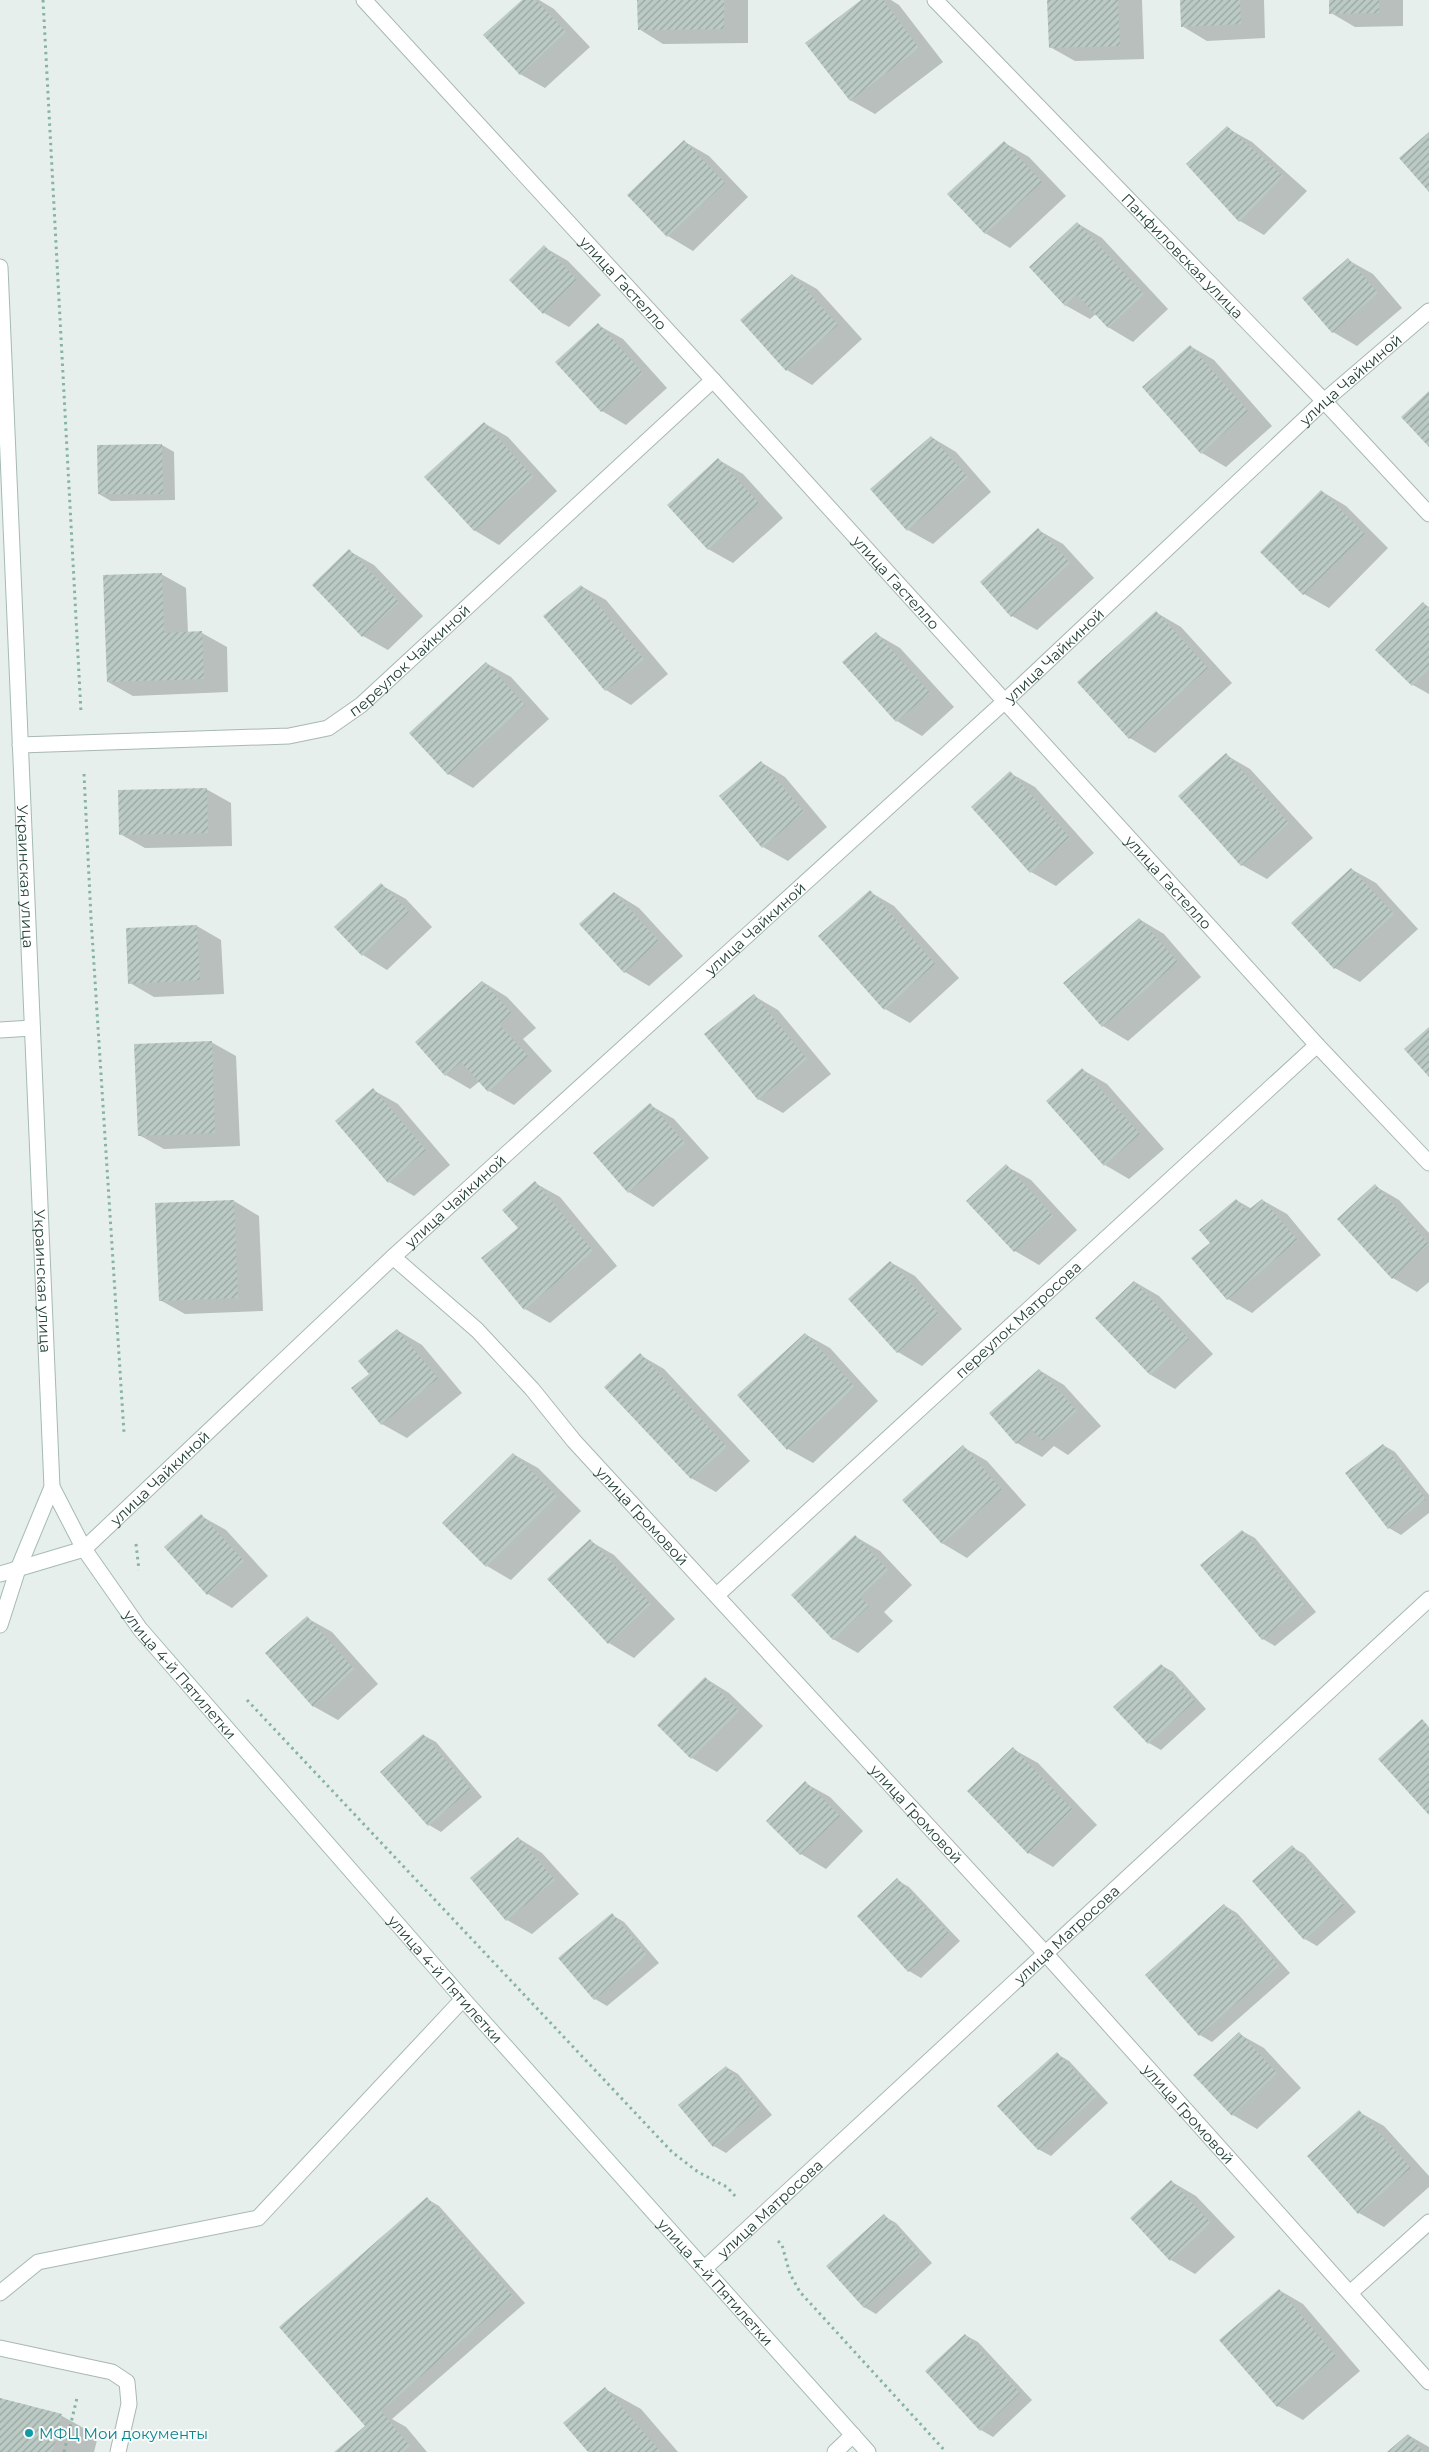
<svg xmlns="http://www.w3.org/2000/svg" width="1429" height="2452" font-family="Montserrat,sans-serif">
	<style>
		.shadow { fill: #0003 }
		.building { fill: url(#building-hatch) }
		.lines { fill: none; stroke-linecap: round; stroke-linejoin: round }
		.lane-casing { stroke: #a8b8b2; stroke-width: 17 }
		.street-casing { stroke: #a8b8b2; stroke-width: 17 }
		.secondary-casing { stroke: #a4bbb3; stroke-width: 17 }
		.path { stroke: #86b3a5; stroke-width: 3; stroke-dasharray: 2.5 4; stroke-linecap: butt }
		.lane { stroke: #fff; stroke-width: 15 }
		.street { stroke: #fff; stroke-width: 15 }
		.secondary { stroke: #fff; stroke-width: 15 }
		.culture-dot { fill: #0f9aa8; stroke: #f7fbf9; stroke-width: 2 }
		.labels { text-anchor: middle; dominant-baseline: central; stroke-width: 4; stroke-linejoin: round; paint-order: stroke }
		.street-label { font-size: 15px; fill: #24423a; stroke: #f7fbf9 }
		.culture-label { font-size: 15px; fill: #0d838f; stroke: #f7fbf9; text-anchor: start }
	</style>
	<defs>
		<pattern id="building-hatch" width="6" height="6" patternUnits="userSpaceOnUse" patternTransform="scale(1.25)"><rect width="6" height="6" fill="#bbcac4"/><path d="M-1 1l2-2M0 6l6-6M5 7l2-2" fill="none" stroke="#98a6a0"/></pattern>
	</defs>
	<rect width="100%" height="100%" fill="#e6efeb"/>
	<path class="shadow" d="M524,0h15l15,9 36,38 -45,41 -25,-14z
		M639,0h109v43l-85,1 -24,-15z
		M863,0h28l8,5 44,57 -68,52 -25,-14z
		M1048,0h94l2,59 -69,2 -25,-14z
		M1181,0h83l1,38 -58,3 -25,-15z
		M1330,0h73v26l-48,1 -24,-14z
		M1227,128l25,14 55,49 -43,44 -24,-14z
		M685,142l24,14 39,41 -55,54 -25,-15 -39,-41z
		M1005,143l24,14 37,39 -56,52 -25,-15z
		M1077,223l25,15 66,71 -35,33 -25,-15 -12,-13 -6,5 -25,-14z
		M544,247l24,14 33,34 -32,32 -25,-14z
		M1348,260l25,14 29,34 -45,38 -24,-14z
		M792,275l25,14 45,50 -50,46 -25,-15 -46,-50z
		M598,325l25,14 44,49 -41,37 -24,-14z
		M1190,346l24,14 58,66 -46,41 -24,-14z
		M484,423l24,14 49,54 -58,54 -25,-15z
		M931,437l25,15 35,40 -58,52 -25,-14z
		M162,445l12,7 1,48 -64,1 -12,-7z
		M719,460l24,14 40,44 -50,45 -25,-14z
		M1321,491l25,15 42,42 -59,60 -25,-14 -43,-42z
		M1038,530l25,14 31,34 -57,52 -25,-14 -31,-34z
		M349,551l25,14 49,51 -35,34 -25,-14 -49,-51z
		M161,574l25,14 2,45h14l25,14 1,45 -95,4 -25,-14z
		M581,586l25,14 62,74 -37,31 -25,-15 -61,-73z
		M1423,604l6,3v87l-16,-9z
		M1157,613l24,14 51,56 -77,70 -25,-15 -51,-56z
		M876,634l24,14 54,59 -32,29 -25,-15 -53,-59z
		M486,663l25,14 38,42 -76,69 -24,-14z
		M1226,755l24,14 63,69 -46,41 -25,-14z
		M761,762l24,15 42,50 -39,34 -25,-14z
		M1010,773l25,14 59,66 -38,33 -25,-14z
		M206,789l25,14 1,43 -87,2 -25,-14z
		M1351,869l25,14 42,46 -58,53 -25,-14z
		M381,885l25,14 26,28 -45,43 -24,-15z
		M870,892l24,14 65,72 -49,45 -25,-14z
		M615,893l24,15 44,48 -34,30 -24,-14z
		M1139,919l25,15 37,43 -73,64 -25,-15 -38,-43z
		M197,926l24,14 3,54 -70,3 -24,-14z
		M483,982l24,15 29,31 -13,11 29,32 -38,34 -25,-14 -9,-10 -10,8 -24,-14z
		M754,996l24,14 53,64 -48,39 -25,-14z
		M211,1042l25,14 4,90 -76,3 -25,-14z
		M1083,1070l24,14 57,65 -35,30 -24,-14z
		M373,1090l25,14 52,61 -36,31 -25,-14 -52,-61z
		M650,1105l24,14 35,39 -56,49 -24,-15z
		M1006,1166l25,14 46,50 -38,35 -24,-14z
		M535,1183l25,14 57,69 -67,57 -25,-14z
		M1375,1186l24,14 30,33v49l-12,10 -24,-14z
		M1236,1200l16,9 10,-9 25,14 34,41 -69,58 -24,-14 -16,-56z
		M234,1201l25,15 4,95 -78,3 -25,-14 -4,-96z
		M890,1262l25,14 47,53 -40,37 -24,-14z
		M1135,1282l24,14 54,58 -38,35 -24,-14 -54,-57z
		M397,1330l25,15 40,48 -55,45 -25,-14 -29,-36 17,-14z
		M805,1334l25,14 48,53 -65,62 -25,-14z
		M640,1355l24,14 86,92 -34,31 -25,-14z
		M1039,1370l25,15 37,41 -33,29 -14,-9 -12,11 -25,-14z
		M1383,1445l12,7 34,43v18l-28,22 -12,-7z
		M963,1447l24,14 39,44 -59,53 -25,-15z
		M513,1454l25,14 43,43 -70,69 -24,-14z
		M201,1516l25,14 42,46 -36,32 -24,-14z
		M1242,1531l13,7 61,74 -41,34 -12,-7z
		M856,1537l24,14 32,34 -28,27 9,9 -35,32 -25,-14z
		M590,1541l24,14 61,64 -41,39 -25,-15 -60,-64z
		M307,1618l25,14 46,52 -40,36 -25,-14z
		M1161,1665l12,7 33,37 -45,41 -12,-7z
		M705,1678l24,15 34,33 -46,46 -25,-14 -33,-33z
		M423,1735l13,7 46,55 -41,35 -12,-7 -47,-53z
		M1013,1749l25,14 59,62 -44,42 -24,-14z
		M805,1783l25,14 33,34 -37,38 -25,-15 -34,-33z
		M518,1838l24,15 37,41 -47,40 -25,-14z
		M1292,1847l12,7 52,58 -39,34 -12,-7z
		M897,1880l12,7 51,54 -39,37 -12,-7z
		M1225,1906l12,7 53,60 -78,69 -12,-7 -53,-60z
		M612,1915l12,7 35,41 -52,43 -12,-7z
		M1239,2034l25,14 37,40 -44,41 -24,-14z
		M1057,2054l12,7 39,42 -57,53 -13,-7z
		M726,2067l12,7 34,41 -46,38 -12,-7z
		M1359,2112l25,14 45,50v11l-45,40 -25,-14z
		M1172,2182l24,14 39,41 -40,37 -24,-14z
		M427,2199l12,7 86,97 -133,116 14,8 21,25h-91l31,-27z
		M884,2216l12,7 36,40 -56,51 -12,-7z
		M1279,2290l24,14 57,67 -57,49 -25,-14z
		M965,2335l13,7 54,58 -39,37 -12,-7z
		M605,2389l36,20 37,43h-89z
		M0,2399l62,17 36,20 -4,16h-94z
		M1408,2435l21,12v5h-40z"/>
	<path class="building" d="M522,0h14l30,32 -46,43 -37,-40z
		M637,0h87v29l-86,1z
		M861,0h22l36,48 -69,53 -45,-58z
		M1047,0h71l2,46 -71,2z
		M1180,0h60l1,24 -60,3z
		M1329,0h50v13l-50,1z
		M1227,126l56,50 -44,46 -53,-58z
		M1429,132v60l-30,-34z
		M684,140l41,43 -58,54 -40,-42z
		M1004,141l38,41 -57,52 -38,-40z
		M1077,222l67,72 -36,34 -31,-33 -12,11 -36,-39z
		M544,245l33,35 -34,34 -34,-34z
		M1348,258l30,35 -46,40 -30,-35z
		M792,274l46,51 -52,46 -46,-51z
		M598,323l45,50 -42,39 -46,-50z
		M1190,345l58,66 -47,43 -59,-67z
		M1429,391v56l-28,-30z
		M484,422l49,55 -59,54 -50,-54z
		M931,436l37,41 -61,54 -37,-42z
		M162,444l1,50h-65l-1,-49z
		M718,458l41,45 -51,47 -41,-45z
		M1321,490l44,44 -62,61 -43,-43z
		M1038,528l32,35 -59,54 -31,-35z
		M349,549l50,53 -37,35 -50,-52z
		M162,573l2,60 38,-2 2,48 -97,3 -4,-107z
		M581,585l63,74 -39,32 -62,-75z
		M1423,602l6,6v61l-17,17 -37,-36z
		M1156,611l52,57 -79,71 -52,-57z
		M876,632l54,61 -34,29 -54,-60z
		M486,662l39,43 -77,70 -39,-42z
		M1226,753l63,70 -48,43 -63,-70z
		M761,761l43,51 -42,36 -43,-52z
		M1010,771l60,67 -40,35 -59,-66z
		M207,788l1,45 -89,2 -1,-45z
		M1351,868l43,46 -60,55 -43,-46z
		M381,883l28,29 -47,44 -28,-29z
		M870,890l65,74 -51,46 -66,-74z
		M614,892l45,49 -35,32 -45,-49z
		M1139,918l39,44 -76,65 -39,-44z
		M197,925l3,55 -72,4 -2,-56z
		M482,981l30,32 -13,11 29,32 -40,36 -27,-30 -16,14 -30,-34z
		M754,994l53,65 -49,41 -54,-66z
		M1429,1027v50l-25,-28z
		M212,1041l3,92 -77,3 -4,-92z
		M1082,1068l58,66 -36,32 -58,-65z
		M373,1088l53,62 -38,33 -53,-62z
		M650,1103l35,40 -57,50 -35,-40z
		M1006,1164l47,52 -39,36 -48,-51z
		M535,1181l58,70 -69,59 -43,-52 37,-30 -16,-18z
		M1375,1184l54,60 -37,35 -55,-60z
		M1236,1199l11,12 15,-12 36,41 -71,60 -36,-42 19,-15 -11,-13z
		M234,1200l4,98 -79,3 -4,-98z
		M890,1261l49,53 -42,39 -49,-54z
		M1134,1281l55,58 -39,36 -55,-57z
		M397,1329l41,49 -57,47 -30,-37 18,-14 -11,-13z
		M805,1333l50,54 -68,63 -50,-55z
		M640,1353l87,94 -36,32 -87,-92z
		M1039,1369l38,42 -34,30 -11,-11 -16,14 -27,-31z
		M1383,1444l43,55 -38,30 -43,-56z
		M963,1445l39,45 -60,54 -40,-44z
		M513,1453l44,43 -71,71 -44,-44z
		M201,1514l43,47 -37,34 -43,-48z
		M1242,1530l63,75 -43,35 -62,-75z
		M855,1535l33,35 -28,27 9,9 -36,34 -42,-45z
		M590,1539l61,65 -43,40 -61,-65z
		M307,1616l47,53 -41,38 -48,-54z
		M1161,1664l34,37 -47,43 -35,-37z
		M705,1677l34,34 -48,48 -34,-34z
		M1422,1719l7,8v88l-51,-56z
		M423,1734l48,55 -43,37 -48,-54z
		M1013,1747l60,63 -45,44 -61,-63z
		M805,1781l35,35 -40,39 -34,-34z
		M518,1837l37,43 -49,41 -36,-43z
		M1292,1845l52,60 -40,35 -52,-59z
		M897,1878l52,55 -41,39 -51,-56z
		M1224,1904l55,62 -80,70 -54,-61z
		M612,1913l35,42 -53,45 -36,-42z
		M1239,2032l38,41 -45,43 -39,-41z
		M1057,2052l40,44 -59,54 -41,-44z
		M726,2066l35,42 -48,39 -35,-42z
		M1359,2110l52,58 -53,46 -51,-58z
		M1171,2180l40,43 -41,38 -40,-43z
		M427,2197l86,99 -132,115 29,35 -7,6h-69l31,-26 -86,-99z
		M884,2214l37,42 -57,52 -38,-42z
		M1279,2289l57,67 -59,51 -58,-67z
		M965,2334l55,59 -40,38 -55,-60z
		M605,2387l33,39 23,26h-73l-25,-29z
		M0,2398l62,16 -9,38h-53z
		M1408,2434l16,18h-37z"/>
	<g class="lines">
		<g class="lane-casing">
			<path id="lane" d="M0,1030l32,-2
				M0,2293l38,-31 220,-44 205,-219
				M0,2348l112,24 15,10 2,22 -11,48
				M835,2452l18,-17"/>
		</g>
		<g class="street-casing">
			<g id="street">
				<path id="s1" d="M364,0l349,380 604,665 112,118"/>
				<path id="s2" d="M935,0l389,401 105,113"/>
				<path id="s3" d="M20,745l269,-9 39,-8 33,-23 352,-325"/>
				<path id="s4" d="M393,1257l84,73 55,59 42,52 471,512 384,429"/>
				<path id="s5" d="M84,1549l309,-292 611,-555 320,-301 105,-90"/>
				<path id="s6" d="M717,1595l600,-550"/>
				<path id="s7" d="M705,2268l724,-669"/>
				<path d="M1350,2293l79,-71"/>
			</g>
		</g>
		<g class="secondary-casing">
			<g id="secondary">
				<path id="s8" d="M0,267l52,1220 -34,82 -18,56"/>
				<path id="s9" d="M52,1487l32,62 56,80 323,370 405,453"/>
				<path d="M0,1574l84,-25"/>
			</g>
		</g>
		<path class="path" d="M43,0l38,712
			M84,774l7,144 33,515
			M136,1544l3,26
			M247,1700l425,452 26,20 29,15 9,10
			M778,2241l4,4 8,29 10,18 146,160
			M64,2452l13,-54"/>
		<use href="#lane" class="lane"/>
		<use href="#street" class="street"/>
		<use href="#secondary" class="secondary"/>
	</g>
	<circle class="culture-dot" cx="29" cy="2433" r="5"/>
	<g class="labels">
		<g class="street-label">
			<text stroke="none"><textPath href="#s2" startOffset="356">Панфиловская улица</textPath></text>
			<text stroke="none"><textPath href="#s1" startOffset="384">улица Гастелло</textPath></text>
			<text stroke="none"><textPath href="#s5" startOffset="1724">улица Чайкиной</textPath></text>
			<text stroke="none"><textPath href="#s1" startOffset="789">улица Гастелло</textPath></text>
			<text stroke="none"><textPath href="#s5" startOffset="1319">улица Чайкиной</textPath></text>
			<text stroke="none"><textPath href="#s3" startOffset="415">переулок Чайкиной</textPath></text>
			<text stroke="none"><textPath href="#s8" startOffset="610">Украинская улица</textPath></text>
			<text stroke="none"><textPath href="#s1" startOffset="1194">улица Гастелло</textPath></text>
			<text stroke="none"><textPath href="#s5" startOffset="914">улица Чайкиной</textPath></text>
			<text stroke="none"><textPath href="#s5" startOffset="509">улица Чайкиной</textPath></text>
			<text stroke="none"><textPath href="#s8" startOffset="1015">Украинская улица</textPath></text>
			<text stroke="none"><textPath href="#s6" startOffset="408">переулок Матросова</textPath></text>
			<text stroke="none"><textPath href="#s5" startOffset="104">улица Чайкиной</textPath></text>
			<text stroke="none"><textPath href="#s4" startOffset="360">улица Громовой</textPath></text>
			<text stroke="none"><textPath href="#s9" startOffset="228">улица 4-й Пятилетки</textPath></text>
			<text stroke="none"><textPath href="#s4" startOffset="765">улица Громовой</textPath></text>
			<text stroke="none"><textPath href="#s7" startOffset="492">улица Матросова</textPath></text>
			<text stroke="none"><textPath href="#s9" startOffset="632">улица 4-й Пятилетки</textPath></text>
			<text stroke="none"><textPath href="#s4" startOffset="1170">улица Громовой</textPath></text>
			<text stroke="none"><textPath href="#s7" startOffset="88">улица Матросова</textPath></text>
			<text stroke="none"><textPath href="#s9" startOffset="1038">улица 4-й Пятилетки</textPath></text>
		</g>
		<g class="culture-label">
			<text x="39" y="2433">МФЦ Мои документы</text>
		</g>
	</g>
</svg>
